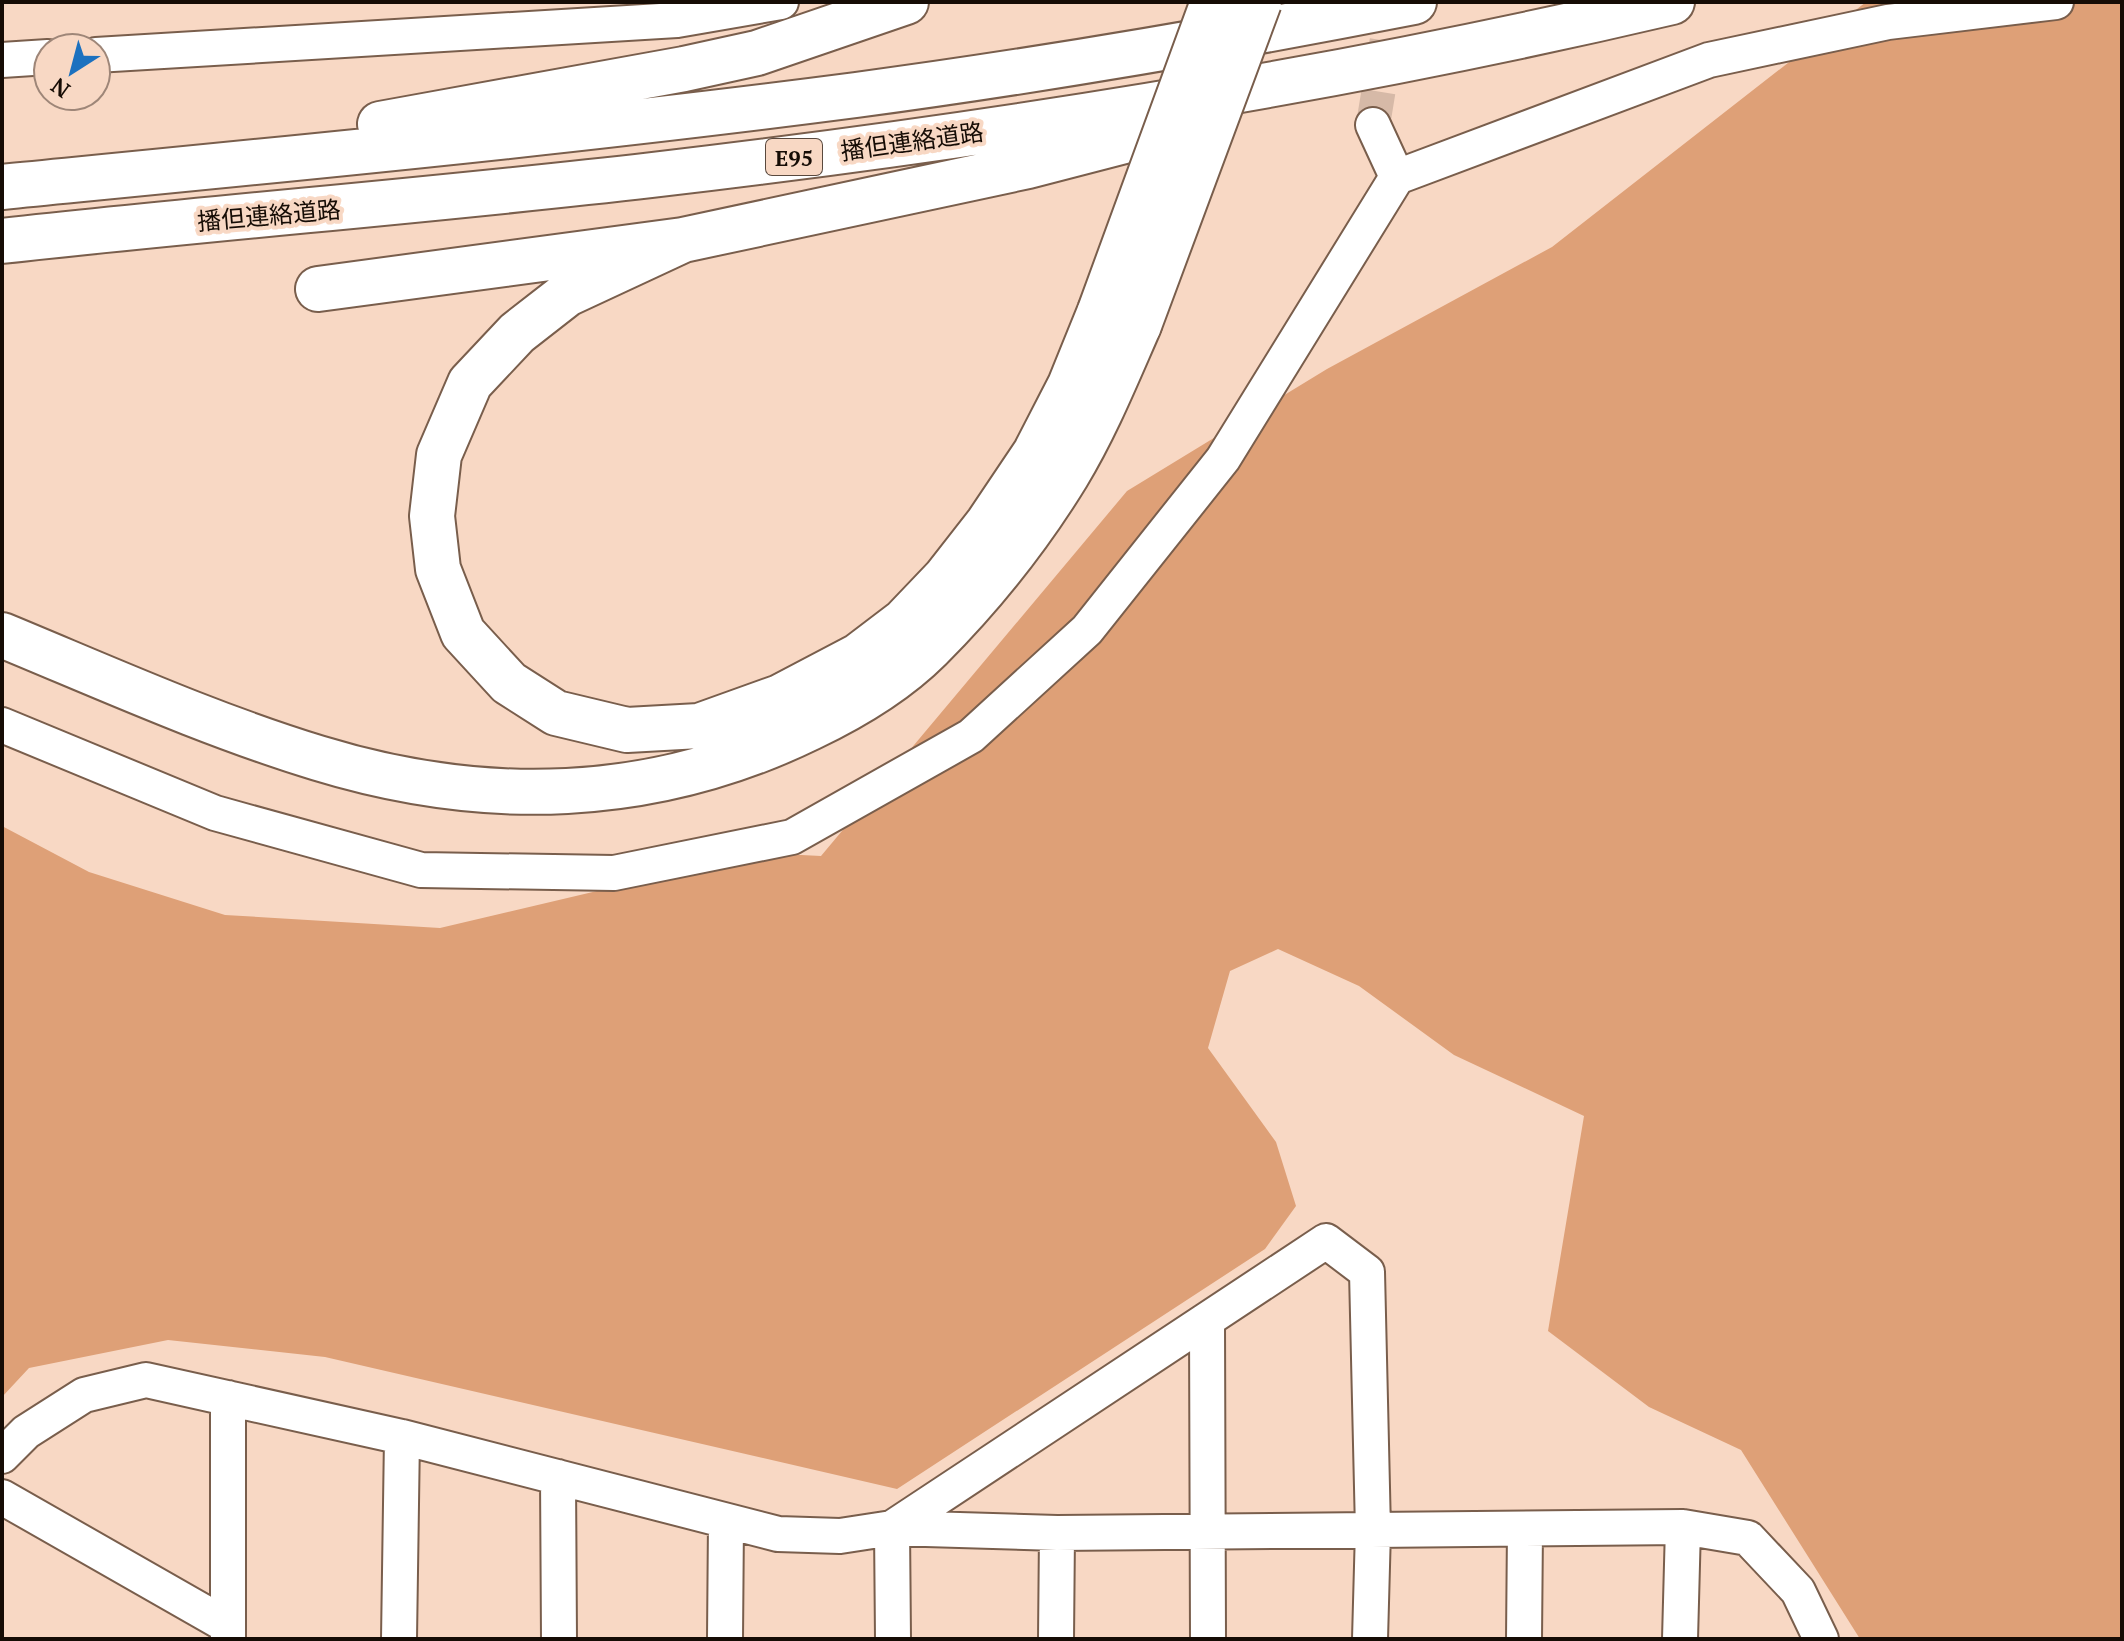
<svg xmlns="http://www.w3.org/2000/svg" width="2124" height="1641" font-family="'PT Serif','Noto Sans JP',serif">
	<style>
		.green { fill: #dea077 }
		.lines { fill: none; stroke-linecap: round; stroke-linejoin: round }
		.minor-tunnel { stroke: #d6b9a7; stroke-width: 34; stroke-dasharray: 34 17; stroke-linecap: butt }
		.minor-casing { stroke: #795e4c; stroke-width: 38 }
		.motorway-casing { stroke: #795e4c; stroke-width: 48 }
		.minor { stroke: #fff; stroke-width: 34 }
		.motorway { stroke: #fff; stroke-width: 44 }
		.motorway-bridge-casing { stroke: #795e4c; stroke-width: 48; stroke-linecap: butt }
		.motorway-bridge { stroke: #fff; stroke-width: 44 }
		.labels { text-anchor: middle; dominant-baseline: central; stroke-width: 8; stroke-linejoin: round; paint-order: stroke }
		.shield { fill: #f8d8c4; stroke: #5a493e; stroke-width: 2 }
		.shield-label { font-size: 22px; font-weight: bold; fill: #160c05 }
		.street-label { font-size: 24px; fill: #160c05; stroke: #f8d8c4 }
	</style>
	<rect width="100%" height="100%" fill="#f8d8c4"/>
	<path class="green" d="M1866,2h256v1637h-262l-119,-189 -92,-43 -101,-76 36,-215 -130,-61 -95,-69 -81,-37 -48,22 -22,77 68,94 20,64 -31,43 -368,240 -572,-132 -157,-17 -139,28 -27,29v-571l87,46 136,43 215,13 246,-58 18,-20 117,6 306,-365 200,-122 225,-122z"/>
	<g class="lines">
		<path class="minor-tunnel" d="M1373,125l20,-123"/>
		<g class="minor-casing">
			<path id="minor" d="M96,55l581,-35 104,-18
				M2,60l46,-3
				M1373,125l24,52
				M2,725l213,88 206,57 193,3 178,-36 179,-101 116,-106 136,-171 174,-282 312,-117 179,-38 168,-20
				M1207,1322l1,317
				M2,1456l24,-24 58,-37 62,-15 256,57 376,97 62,2 52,-8 434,-287 41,31 6,258 -3,109
				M558,1477l1,162
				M2,1497l226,129
				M228,1639v-241
				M399,1639l3,-202
				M725,1639l1,-118
				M893,1639l-1,-111 165,5 626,-6 65,11 50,53 23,48
				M1056,1639l1,-106
				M1524,1639l1,-110
				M1680,1639l3,-112"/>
		</g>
		<g class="motorway-casing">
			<path id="motorway" d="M380,124l304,-55 73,-16 149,-51
				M2,187c285,-28 570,-55 854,-92 187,-25 373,-57 558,-93
				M683,240l-116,54 -50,39 -47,50 -31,72 -7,61 6,53 25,64 46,50 47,30 71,17 72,-4 81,-29 78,-41 46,-35 41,-43 43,-55 47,-70 35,-68 30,-74
				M2,241c216,-24 434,-41 650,-66 342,-40 684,-94 1020,-173
				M318,289l365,-49 345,-74 162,-42
				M2,635c104,43 208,90 316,123 166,51 334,47 492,-30 42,-20 87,-47 120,-80 52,-52 99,-111 137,-173 29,-48 50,-100 72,-150"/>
		</g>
		<use href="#minor" class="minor"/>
		<use href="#motorway" class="motorway"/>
		<g class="motorway-bridge-casing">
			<path id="motorway-bridge" d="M1100,311l113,-309
				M1139,325l120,-323"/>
		</g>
		<use href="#motorway-bridge" class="motorway-bridge"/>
	</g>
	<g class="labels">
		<rect class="shield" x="766" y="139" width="56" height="36" rx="6"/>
		<g class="shield-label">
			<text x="794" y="157">E95</text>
		</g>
		<g class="street-label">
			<text transform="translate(912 141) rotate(-8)">播但連絡道路</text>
			<text transform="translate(269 215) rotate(-5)">播但連絡道路</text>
		</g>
	</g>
	<rect width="2124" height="1641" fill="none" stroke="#160c05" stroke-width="8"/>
	<g transform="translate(72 72) rotate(216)"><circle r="38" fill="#f8d8c4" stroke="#9e8678" stroke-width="2"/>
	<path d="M0-6L14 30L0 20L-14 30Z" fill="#1c71bf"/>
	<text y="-12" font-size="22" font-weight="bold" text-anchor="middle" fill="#160c05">N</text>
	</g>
</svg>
